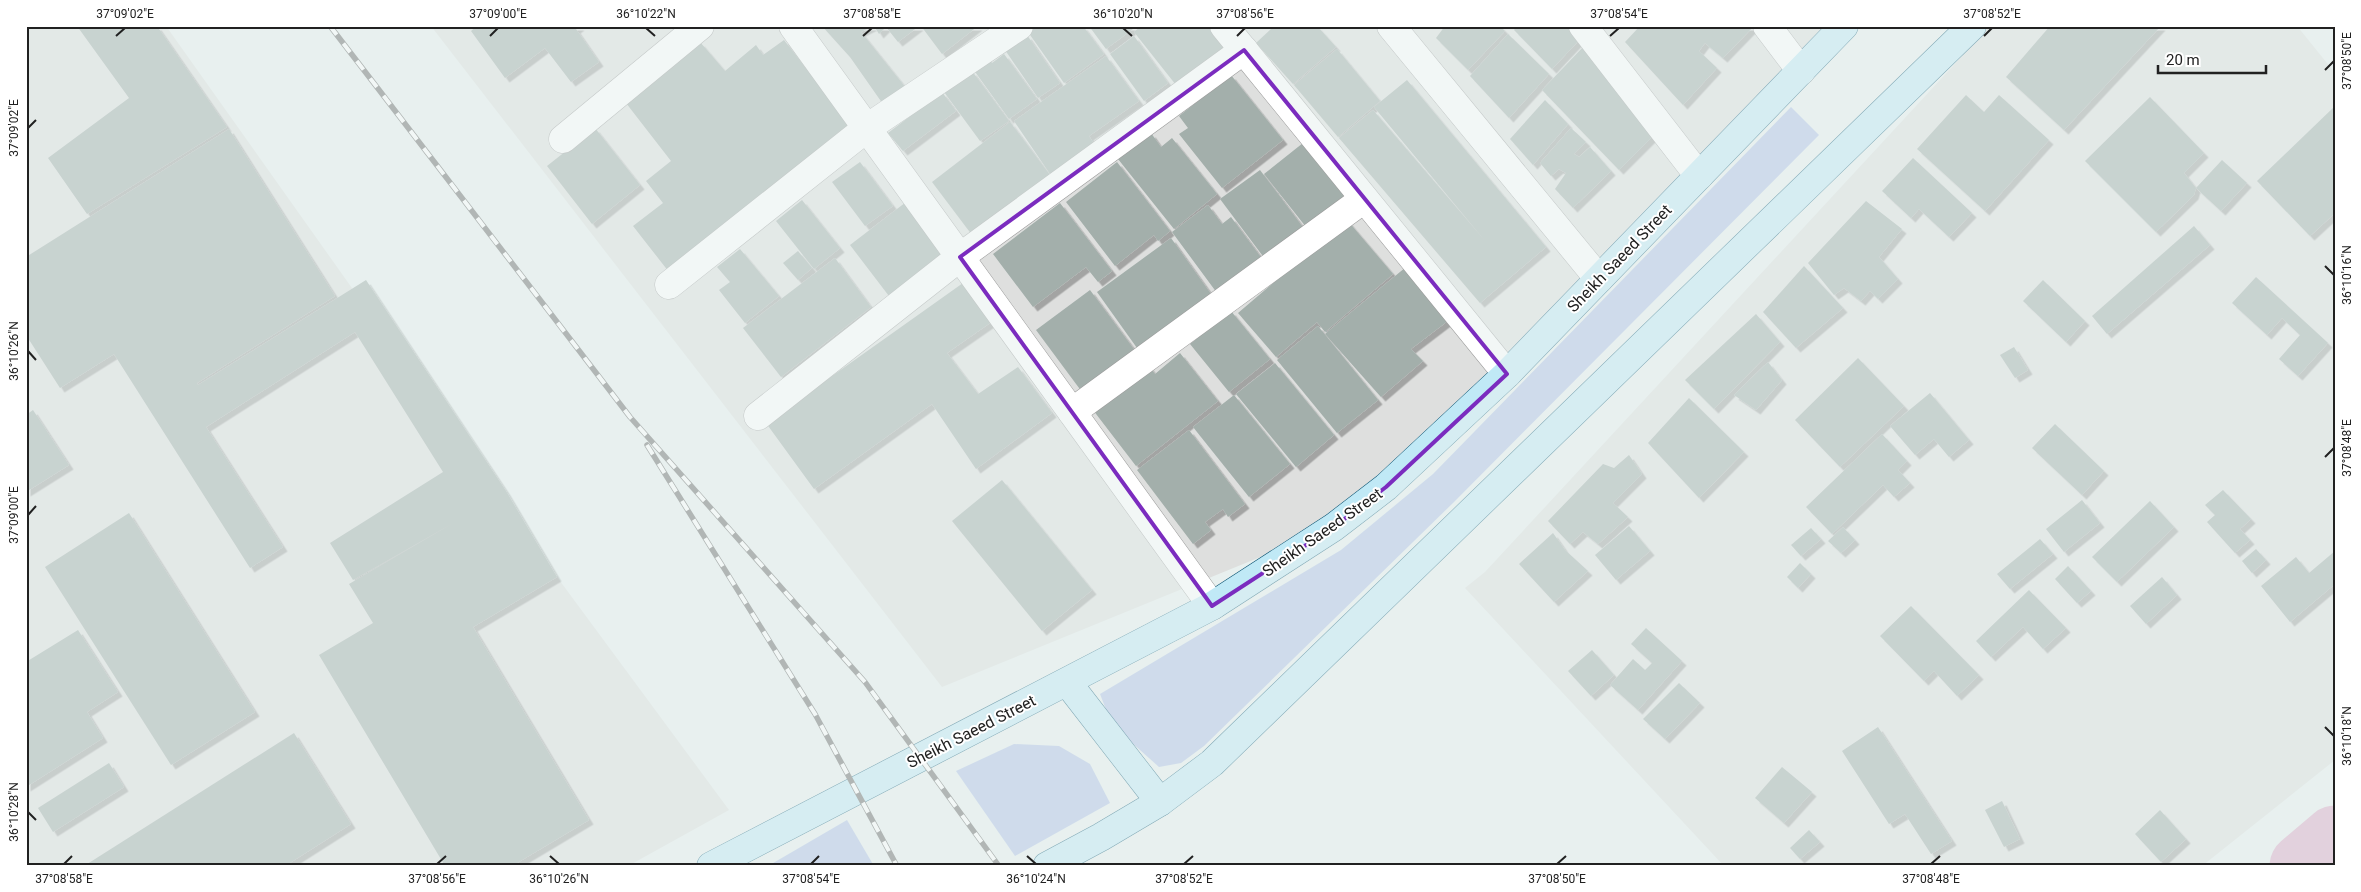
<svg xmlns="http://www.w3.org/2000/svg" width="2361" height="892" viewBox="0 0 2361 892" font-family="Roboto,sans-serif">
	<style>
		.residential { fill: #dedfde }
		.grass { fill: #b2c2e7 }
		.lines { fill: none; stroke-linecap: round; stroke-linejoin: round }
		.river { stroke: #dbabc7; stroke-width: 65 }
		.building { fill: #a3afab; filter: url(#shadow) }
		.minor-casing { stroke: #9b9b9b; stroke-width: 29 }
		.secondary-casing { stroke: #0c5473; stroke-width: 29 }
		.minor { stroke: #fff; stroke-width: 28 }
		.secondary { stroke: #c0e9f6; stroke-width: 28 }
		.rail-casing { stroke: #6f6f6f; stroke-width: 5.5 }
		.rail { stroke: #fff; stroke-width: 4; stroke-dasharray: 11; stroke-linecap: butt }
		.marked { fill: none; stroke: #7b2cbf; stroke-width: 4; stroke-linejoin: round }
		.ticks { fill: none; stroke: #212121; stroke-width: 2 }
		.labels { text-anchor: middle; stroke-width: 4; stroke-linejoin: round; paint-order: stroke }
		.street-label { font-size: 16px; fill: #212121; stroke: #fff }
		.neatline { fill: none; stroke: #212121; stroke-width: 2 }
		.ticks-label { font-size: 12px; text-anchor: middle; fill: #212121 }
	</style>
	<defs>
		<filter id="shadow"><feDropShadow dx="4.5" dy="4.5" stdDeviation="0" flood-color="#0004"/></filter>
	</defs>
	<rect width="100%" height="100%" fill="#e8f0ef"/>
	<g class="residential">
		<path d="M26 26H166L557 577 729 810 628 866H26Z"/>
		<path d="M431 26H1846L1334 527 942 687Z"/>
		<path d="M1990 26H2297L2335 73V760L2202 866H1724L1465 588 1485 572Z"/>
	</g>
	<g class="grass">
		<path d="M1791 107 1819 135 1454 502 1204 746 1181 763 1159 767 1112 725 1100 694 1341 550 1433 474Z"/>
		<path d="M1014 744 1059 746 1090 764 1110 803 1015 856 956 771Z"/>
		<path d="M847 820 874 866H768Z"/>
	</g>
	<g class="lines">
		<path class="river" d="M2302 866 2335 838"/>
	</g>
	<g class="building">
		<path d="M77 26H157L227 127 87 214 48 158 129 98Z"/>
		<path d="M477 26H580L576 29 599 62 571 82 545 48 505 78 471 31Z"/>
		<path d="M822 26H873L861 32 906 88 885 107 850 57Z"/>
		<path d="M874 26H919L898 42 886 27 879 34Z"/>
		<path d="M921 26H978L942 54Z"/>
		<path d="M1037 26H1083L1104 54 1064 83 1028 32Z"/>
		<path d="M1089 26H1137L1106 49Z"/>
		<path d="M1141 26H1211L1227 46 1176 85 1134 32Z"/>
		<path d="M1274 26H1317L1336 47 1293 84 1256 43Z"/>
		<path d="M1445 26H1500L1505 31 1468 70 1436 38Z"/>
		<path d="M1517 26H1576L1583 36 1552 69 1514 30Z"/>
		<path d="M1640 26H1754L1723 58 1705 43 1699 51 1717 68 1683 105 1625 42Z"/>
		<path d="M2050 26H2161L2064 130 2006 77Z"/>
		<path d="M1508 34 1549 74 1509 118 1470 76Z"/>
		<path d="M1027 35 1060 83 1038 98 1005 50Z"/>
		<path d="M1134 36 1168 83 1144 101 1110 54Z"/>
		<path d="M784 40 852 128 669 272 633 226 663 203 646 181 671 161 626 103 700 42 725 71 756 45 763 55Z"/>
		<path d="M1584 46 1656 133 1619 170 1542 90Z"/>
		<path d="M1337 49 1380 101 1338 137 1294 85Z"/>
		<path d="M1004 54 1037 99 1009 119 973 69 989 58 992 63Z"/>
		<path d="M1106 56 1139 101 1089 136 1094 144 1050 174 1014 121Z"/>
		<path d="M972 71 1009 121 980 141 944 92Z"/>
		<path d="M1231 75 1283 140 1222 188 1179 134 1188 128 1179 116Z"/>
		<path d="M1407 80 1546 247 1480 303 1339 138 1373 110 1486 242 1374 107Z"/>
		<path d="M942 92 956 111 903 151 888 133Z"/>
		<path d="M1966 95 1984 112 1999 95 2049 140 1985 211 1917 149Z"/>
		<path d="M2150 97 2204 153 2184 173 2196 188 2194 195 2156 232 2085 161Z"/>
		<path d="M1545 100 1568 124 1533 165 1510 139Z"/>
		<path d="M2335 106V213L2310 236 2257 181Z"/>
		<path d="M1010 122 1050 175 972 235 932 182Z"/>
		<path d="M595 128 640 185 592 224 547 166Z"/>
		<path d="M1571 128 1586 142 1574 154 1579 157 1590 147 1611 171 1573 208 1555 189 1566 173 1559 169 1551 176 1540 163Z"/>
		<path d="M229 129 335 296 197 383 198 385 366 280 506 491 557 577 473 627 589 820 512 866H445L319 655 373 623 349 584 455 522 353 580 330 543 443 472 355 332 206 427 283 547 250 568 114 354 60 388 26 335V257Z"/>
		<path d="M1151 133 1161 147 1172 138 1217 194 1174 229 1118 159Z"/>
		<path d="M1303 143 1349 202 1310 232 1264 174Z"/>
		<path d="M1913 158 1972 213 1949 237 1919 209 1911 218 1882 191Z"/>
		<path d="M2222 160 2247 183 2221 211 2196 188Z"/>
		<path d="M860 162 893 206 865 226 832 182Z"/>
		<path d="M1117 162 1170 231 1158 241 1154 235 1115 266 1066 202Z"/>
		<path d="M1260 170 1305 230 1265 259 1220 199Z"/>
		<path d="M910 199 951 254 892 300 850 245Z"/>
		<path d="M802 200 840 248 814 269 776 221Z"/>
		<path d="M1866 201 1902 229 1879 257 1898 279 1878 299 1870 291 1861 301 1844 288 1834 295 1808 263Z"/>
		<path d="M1060 203 1112 271 1098 282 1086 267 1033 307 993 254Z"/>
		<path d="M1208 205 1222 224 1231 217 1263 260 1217 293 1172 232Z"/>
		<path d="M1347 220 1393 274 1325 332 1317 322 1276 357 1238 313Z"/>
		<path d="M2194 226 2210 245 2107 334 2092 316Z"/>
		<path d="M1171 238 1211 294 1137 348 1097 292Z"/>
		<path d="M740 249 779 296 745 323 719 290 730 282 717 267Z"/>
		<path d="M798 251 812 268 798 280 783 263Z"/>
		<path d="M835 258 871 307 781 377 743 328Z"/>
		<path d="M1804 266 1843 308 1796 348 1763 312Z"/>
		<path d="M1406 267 1449 320 1411 349 1423 361 1381 397 1325 334Z"/>
		<path d="M2256 277 2328 343 2298 376 2279 359 2300 335 2282 318 2267 335 2232 303Z"/>
		<path d="M2043 280 2085 321 2066 342 2023 301Z"/>
		<path d="M963 283 990 323 947 353 978 394 1018 367 1052 413 976 469 932 404 814 489 766 423Z"/>
		<path d="M1090 290 1136 352 1082 392 1036 330Z"/>
		<path d="M1231 311 1270 359 1229 392 1190 344Z"/>
		<path d="M1756 314 1780 342 1714 409 1685 380Z"/>
		<path d="M1318 326 1378 400 1337 433 1277 360Z"/>
		<path d="M2014 347 2028 370 2015 378 2000 355Z"/>
		<path d="M1180 353 1218 401 1136 466 1093 410 1149 366 1155 374Z"/>
		<path d="M1858 358 1904 406 1840 467 1795 420Z"/>
		<path d="M1768 362 1782 380 1756 410 1734 395Z"/>
		<path d="M1275 363 1334 435 1296 467 1236 394Z"/>
		<path d="M1930 393 1969 440 1949 457 1934 439 1915 455 1890 426Z"/>
		<path d="M1234 395 1290 464 1249 497 1193 427Z"/>
		<path d="M1689 398 1744 452 1699 498 1648 443Z"/>
		<path d="M33 410 69 465 26 492V415Z"/>
		<path d="M2055 424 2104 471 2082 495 2032 448Z"/>
		<path d="M1189 430 1245 504 1228 517 1223 509 1205 522 1211 530 1193 544 1137 470Z"/>
		<path d="M1882 434 1907 461 1898 470 1910 483 1894 497 1883 485 1832 534 1806 507Z"/>
		<path d="M1629 455 1642 474 1613 503 1628 517 1598 544 1583 532 1570 544 1548 521 1603 464 1614 468Z"/>
		<path d="M1002 480 1092 590 1042 631 952 521Z"/>
		<path d="M2223 490 2251 519 2240 529 2250 540 2235 553 2207 522 2215 515 2205 505Z"/>
		<path d="M2082 500 2100 523 2064 552 2046 529Z"/>
		<path d="M2150 501 2174 527 2117 582 2092 557Z"/>
		<path d="M129 513 255 712 171 765 45 567Z"/>
		<path d="M1629 526 1650 551 1616 580 1595 555Z"/>
		<path d="M1843 527 1855 540 1841 553 1828 541Z"/>
		<path d="M1811 528 1821 539 1801 556 1791 545Z"/>
		<path d="M1553 533 1565 550 1588 571 1554 602 1519 564Z"/>
		<path d="M2040 539 2053 554 2010 589 1997 574Z"/>
		<path d="M2256 549 2266 560 2252 573 2242 561Z"/>
		<path d="M2335 551V584L2290 622 2261 586 2296 557 2309 573Z"/>
		<path d="M1800 563 1811 574 1798 588 1787 577Z"/>
		<path d="M2068 566 2091 591 2077 603 2055 579Z"/>
		<path d="M2162 577 2177 595 2146 624 2130 606Z"/>
		<path d="M2029 590 2066 628 2043 649 2023 627 1991 657 1976 641Z"/>
		<path d="M1911 606 1979 675 1957 696 1934 671 1924 681 1880 636Z"/>
		<path d="M1646 628 1682 661 1638 710 1610 685 1633 659 1645 670 1652 663 1631 644Z"/>
		<path d="M78 630 118 692 87 712 103 738 26 787V662Z"/>
		<path d="M1592 650 1614 675 1591 696 1568 671Z"/>
		<path d="M1679 683 1700 703 1665 739 1643 719Z"/>
		<path d="M1878 727 1952 841 1931 854 1905 814 1889 824 1842 751Z"/>
		<path d="M294 733 351 824 285 866H84Z"/>
		<path d="M109 763 124 787 53 832 38 808Z"/>
		<path d="M1782 767 1812 792 1784 823 1755 798Z"/>
		<path d="M2002 801 2020 839 2004 847 1985 810Z"/>
		<path d="M2160 810 2186 839 2161 862 2135 834Z"/>
		<path d="M1809 830 1820 842 1800 859 1790 848Z"/>
	</g>
	<g class="lines">
		<g class="minor-casing">
			<g id="minor">
				<path d="M793 26 1212 606"/>
				<path d="M1224 26 1507 374"/>
				<path d="M1391 26 1599 279"/>
				<path d="M1583 26 1699 176"/>
				<path d="M1767 26 1801 71"/>
				<path d="M563 139 700 26"/>
				<path d="M669 285 867 128 1019 26"/>
				<path d="M1072 412 1364 199"/>
				<path d="M758 416 960 257 1244 50"/>
			</g>
		</g>
		<g class="secondary-casing">
			<g id="secondary">
				<path d="M1067 682 1160 802"/>
				<path d="M711 866 1212 606 1334 527 1386 487 1507 374 1844 26"/>
				<path d="M1047 866 1101 837 1160 802 1212 763 1972 26"/>
			</g>
		</g>
		<use href="#minor" class="minor"/>
		<use href="#secondary" class="secondary"/>
		<g class="rail-casing">
			<g id="rail">
				<path d="M330 26 630 417 865 682 999 866"/>
				<path d="M647 445 815 714 897 866"/>
			</g>
		</g>
		<use href="#rail" class="rail"/>
	</g>
	<path d="M0 0H2361V892H0ZM1244 50 1507 374 1386 487 1334 527 1212 606 960 257Z" fill="#e8f0ef" fill-opacity=".55" fill-rule="evenodd"/>
	<path class="marked" d="M1244 50 1507 374 1386 487 1334 527 1212 606 960 257Z"/>
	<path class="ticks" d="M646 28 655 36M1123 28 1132 36M116 36 125 28M490 36 498 28M863 36 872 28M1237 36 1245 28M1610 36 1619 28M1984 36 1992 28M2325 70 2334 61M28 128 36 120M2325 266 2334 275M28 351 36 360M2325 457 2334 448M28 515 36 506M2325 727 2334 736M28 812 36 820M550 856 559 864M1027 856 1036 864M64 864 72 856M437 864 446 856M811 864 819 856M1184 864 1193 856M1557 864 1566 856M1931 864 1940 856"/>
	<g class="labels">
		<g class="street-label">
			<text transform="translate(1619 258) rotate(-46)" y="6">Sheikh Saeed Street</text>
			<text transform="translate(1322 532) rotate(-35)" y="6">Sheikh Saeed Street</text>
			<text transform="translate(971 731) rotate(-27)" y="6">Sheikh Saeed Street</text>
		</g>
	</g>
	<rect width="2361" height="892" fill="none" stroke="#ffffff" stroke-width="55"/>
	<path d="M2158 65v8h108v-8" fill="none" stroke="#212121" stroke-width="2.5"/>
	<text x="2166" y="65" font-size="15" fill="#212121" stroke="#ffffff" stroke-width="4" paint-order="stroke">20 m</text>
	<rect x="28" y="28" width="2306" height="836" class="neatline"/>
	<g class="ticks-label">
		<text x="125" y="18">37°09'02"E</text>
		<text x="498" y="18">37°09'00"E</text>
		<text x="646" y="18">36°10'22"N</text>
		<text x="872" y="18">37°08'58"E</text>
		<text x="1123" y="18">36°10'20"N</text>
		<text x="1245" y="18">37°08'56"E</text>
		<text x="1619" y="18">37°08'54"E</text>
		<text x="1992" y="18">37°08'52"E</text>
		<text transform="translate(2347 61) rotate(-90)" y="4">37°08'50"E</text>
		<text transform="translate(14 128) rotate(-90)" y="4">37°09'02"E</text>
		<text transform="translate(2347 275) rotate(-90)" y="4">36°10'16"N</text>
		<text transform="translate(14 351) rotate(-90)" y="4">36°10'26"N</text>
		<text transform="translate(2347 448) rotate(-90)" y="4">37°08'48"E</text>
		<text transform="translate(14 515) rotate(-90)" y="4">37°09'00"E</text>
		<text transform="translate(2347 736) rotate(-90)" y="4">36°10'18"N</text>
		<text transform="translate(14 812) rotate(-90)" y="4">36°10'28"N</text>
		<text x="64" y="883">37°08'58"E</text>
		<text x="437" y="883">37°08'56"E</text>
		<text x="559" y="883">36°10'26"N</text>
		<text x="811" y="883">37°08'54"E</text>
		<text x="1036" y="883">36°10'24"N</text>
		<text x="1184" y="883">37°08'52"E</text>
		<text x="1557" y="883">37°08'50"E</text>
		<text x="1931" y="883">37°08'48"E</text>
	</g>
</svg>
